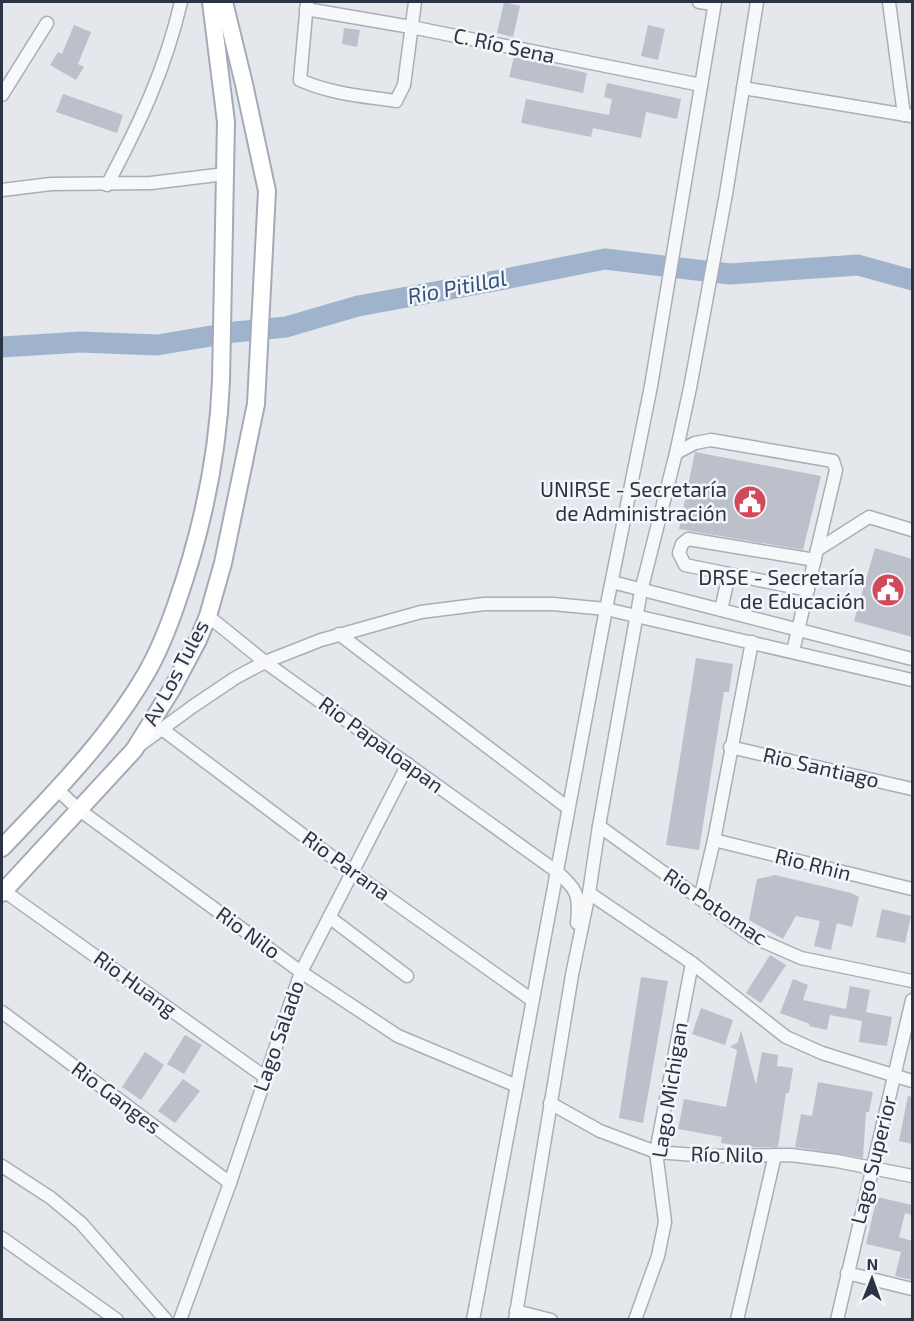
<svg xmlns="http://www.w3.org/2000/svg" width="914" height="1321" viewBox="0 0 914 1321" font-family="'Exo 2',sans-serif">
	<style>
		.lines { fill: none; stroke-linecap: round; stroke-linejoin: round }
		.river { stroke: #9fb4cc; stroke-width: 21 }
		.building { fill: #bbc0ca }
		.minor-casing { stroke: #a9aeb7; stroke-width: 15 }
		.major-casing { stroke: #a3abb8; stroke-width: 20 }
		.minor { stroke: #f7f8fa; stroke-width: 12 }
		.major { stroke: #fff; stroke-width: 16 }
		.labels { text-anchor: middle; stroke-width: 5; stroke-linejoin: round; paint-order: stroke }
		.street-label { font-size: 21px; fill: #2b3445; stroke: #f4f6f9 }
		.poi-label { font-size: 21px; fill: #2b3445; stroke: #f4f6f9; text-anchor: end }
		.water-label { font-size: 22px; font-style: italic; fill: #34527a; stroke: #f4f6f9 }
	</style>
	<rect width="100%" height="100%" fill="#e4e7ec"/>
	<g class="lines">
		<path class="river" d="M2 347 81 342 157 345 235 332 286 327 358 306 500 280 605 259 730 274 858 265 912 280"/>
	</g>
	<g class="building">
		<path d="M504 2 520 6 513 37 497 33Z"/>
		<path d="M74 25 91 32 78 64 84 67 76 80 50 65 58 52 62 54Z"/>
		<path d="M648 25 665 29 658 60 641 56Z"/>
		<path d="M344 28 360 30 357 47 342 44Z"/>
		<path d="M514 57 587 73 583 93 509 77Z"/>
		<path d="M607 83 681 99 677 119 646 112 641 138 593 128 591 137 521 123 526 99 609 115 612 99 604 97Z"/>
		<path d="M63 94 123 115 117 133 56 112Z"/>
		<path d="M695 452 821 476 803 550 679 529Z"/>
		<path d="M875 548 912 559V637L854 621Z"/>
		<path d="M696 658 733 664 729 692H724L699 850 666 845Z"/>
		<path d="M775 875 851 893 859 897 852 927 837 923 831 950 814 946 820 921 796 916 783 939 749 920 757 879Z"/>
		<path d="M882 909 911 916 905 943 876 937Z"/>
		<path d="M770 955 786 965 761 1003 746 993Z"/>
		<path d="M641 977 668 981 643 1123 619 1118Z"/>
		<path d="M793 979 808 985 803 1000 846 1009 850 986 870 990 866 1012 892 1017 887 1046 859 1042 862 1021 830 1015 827 1030 809 1026 810 1024 780 1013Z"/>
		<path d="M701 1008 733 1020 725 1045 692 1034Z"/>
		<path d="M741 1030 756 1085 762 1052 778 1055 777 1066 793 1068 789 1093H786L778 1147H749L721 1143 722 1137 678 1129 684 1099 726 1107 737 1050 730 1047 738 1042Z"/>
		<path d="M185 1035 202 1045 184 1074 167 1064Z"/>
		<path d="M145 1052 164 1065 141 1100 122 1087Z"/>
		<path d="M183 1079 200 1091 175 1123 158 1111Z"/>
		<path d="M818 1082 873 1092 869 1112H866L863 1158 795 1147 801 1114 812 1116Z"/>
		<path d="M908 1096 912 1097V1144L899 1141Z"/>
		<path d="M877 1197 912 1205V1215L905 1213 899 1237 912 1241V1280L895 1276 901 1252 866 1244Z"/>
	</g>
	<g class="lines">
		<g class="minor-casing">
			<g id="minor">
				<path d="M699 2 714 4"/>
				<path d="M889 2 904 115"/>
				<path d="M307 3 300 80C331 94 363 96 396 101L404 85 415 2"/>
				<path d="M306 9 411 27 701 85"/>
				<path d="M743 88 912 116"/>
				<path d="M2 95 47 23"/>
				<path d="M107 185C140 123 165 70 181 2"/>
				<path d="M2 190 51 184 151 183 225 174"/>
				<path d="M676 453 695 443 711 440 833 461 836 470 793 651"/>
				<path d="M817 550 869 517 912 530"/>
				<path d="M729 574 808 590"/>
				<path d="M612 582 912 659"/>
				<path d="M721 610 729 574 685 565 679 553 682 544 688 539 815 560"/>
				<path d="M208 616 265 662 556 871C577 889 580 895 577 923"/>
				<path d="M339 634 568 808"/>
				<path d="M162 729 352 872 532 1000"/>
				<path d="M140 745 192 707 235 678 265 662 321 640 421 612 484 604H553L606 609 912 680"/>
				<path d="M730 747 912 789"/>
				<path d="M57 789 78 809 301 972 398 1036 517 1086"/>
				<path d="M599 826 753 937 801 958 912 981"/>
				<path d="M714 840 912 889"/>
				<path d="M4 891 265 1077"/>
				<path d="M589 893 692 963 786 1037 822 1053 912 1081"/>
				<path d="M700 899 714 840 752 642"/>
				<path d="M329 917 407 976"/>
				<path d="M2 1012 230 1183"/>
				<path d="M550 1103 600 1131 656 1152 709 1156 791 1155 837 1161 912 1176"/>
				<path d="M2 1166 51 1198 81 1223 166 1320"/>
				<path d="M2 1238 117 1320"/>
				<path d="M847 1273 912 1289"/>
				<path d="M516 1311 551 1320"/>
				<path d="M180 1320 230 1183 301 972 408 764"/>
				<path d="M473 1320 606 609 651 386 715 2"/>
				<path d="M515 1320 572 975 589 893 599 826 641 591 676 453 690 388 726 194 757 2"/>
				<path d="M635 1320 658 1256 665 1222 656 1152 692 963"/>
				<path d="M737 1320 775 1155"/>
				<path d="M837 1320 912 1000"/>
			</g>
		</g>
		<g class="major-casing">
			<g id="major">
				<path d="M2 848C54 793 109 738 147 672 159 651 168 628 176 605 201 534 218 457 221 381L226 122 211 2"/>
				<path d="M2 893 134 750 172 689 198 640 208 616 223 563 256 404 267 191 244 84 224 2"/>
			</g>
		</g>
		<use href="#minor" class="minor"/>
		<use href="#major" class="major"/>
	</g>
	<defs>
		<g id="civic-disc" transform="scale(1.725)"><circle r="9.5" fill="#d1495b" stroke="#f4f6f9"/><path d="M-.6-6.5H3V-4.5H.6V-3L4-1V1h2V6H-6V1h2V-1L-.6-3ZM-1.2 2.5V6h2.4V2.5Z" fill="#fff"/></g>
	</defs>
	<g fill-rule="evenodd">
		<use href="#civic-disc" x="750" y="502"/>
		<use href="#civic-disc" x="888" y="590"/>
	</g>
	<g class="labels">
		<g class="street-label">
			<text transform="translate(504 46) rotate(12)" y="7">C. Río Sena</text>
			<text transform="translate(176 673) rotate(-62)" y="7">Av Los Tules</text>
			<text transform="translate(381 745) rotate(36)" y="7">Rio Papaloapan</text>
			<text transform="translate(821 768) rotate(13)" y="7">Rio Santiago</text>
			<text transform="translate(813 865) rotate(14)" y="7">Rio Rhin</text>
			<text transform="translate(346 866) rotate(36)" y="7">Rio Parana</text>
			<text transform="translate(715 907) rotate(34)" y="7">Rio Potomac</text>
			<text transform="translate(248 933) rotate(36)" y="7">Rio Nilo</text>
			<text transform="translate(135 984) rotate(36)" y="7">Rio Huang</text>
			<text transform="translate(279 1036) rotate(-71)" y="7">Lago Salado</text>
			<text transform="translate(670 1090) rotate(-81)" y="7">Lago Michigan</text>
			<text transform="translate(116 1098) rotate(37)" y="7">Rio Ganges</text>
			<text transform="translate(727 1155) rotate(1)" y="7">Río Nilo</text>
			<text transform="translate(874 1160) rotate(-76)" y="7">Lago Superior</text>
		</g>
		<g class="poi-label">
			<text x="727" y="497">UNIRSE - Secretaría<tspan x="727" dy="24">de Administración</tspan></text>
			<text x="865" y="585">DRSE - Secretaría<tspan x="865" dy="24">de Educación</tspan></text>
		</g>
		<g class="water-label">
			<text transform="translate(457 287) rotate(-11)" y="8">Rio Pitillal</text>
		</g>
	</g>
	<rect width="914" height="1321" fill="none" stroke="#2b3445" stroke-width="6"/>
	<g transform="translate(872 1279) rotate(1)" stroke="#f4f6f9" stroke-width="4.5" paint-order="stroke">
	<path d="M0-4.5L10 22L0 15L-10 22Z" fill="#2b3445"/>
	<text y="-9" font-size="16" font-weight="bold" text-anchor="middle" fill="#2b3445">N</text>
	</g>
</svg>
